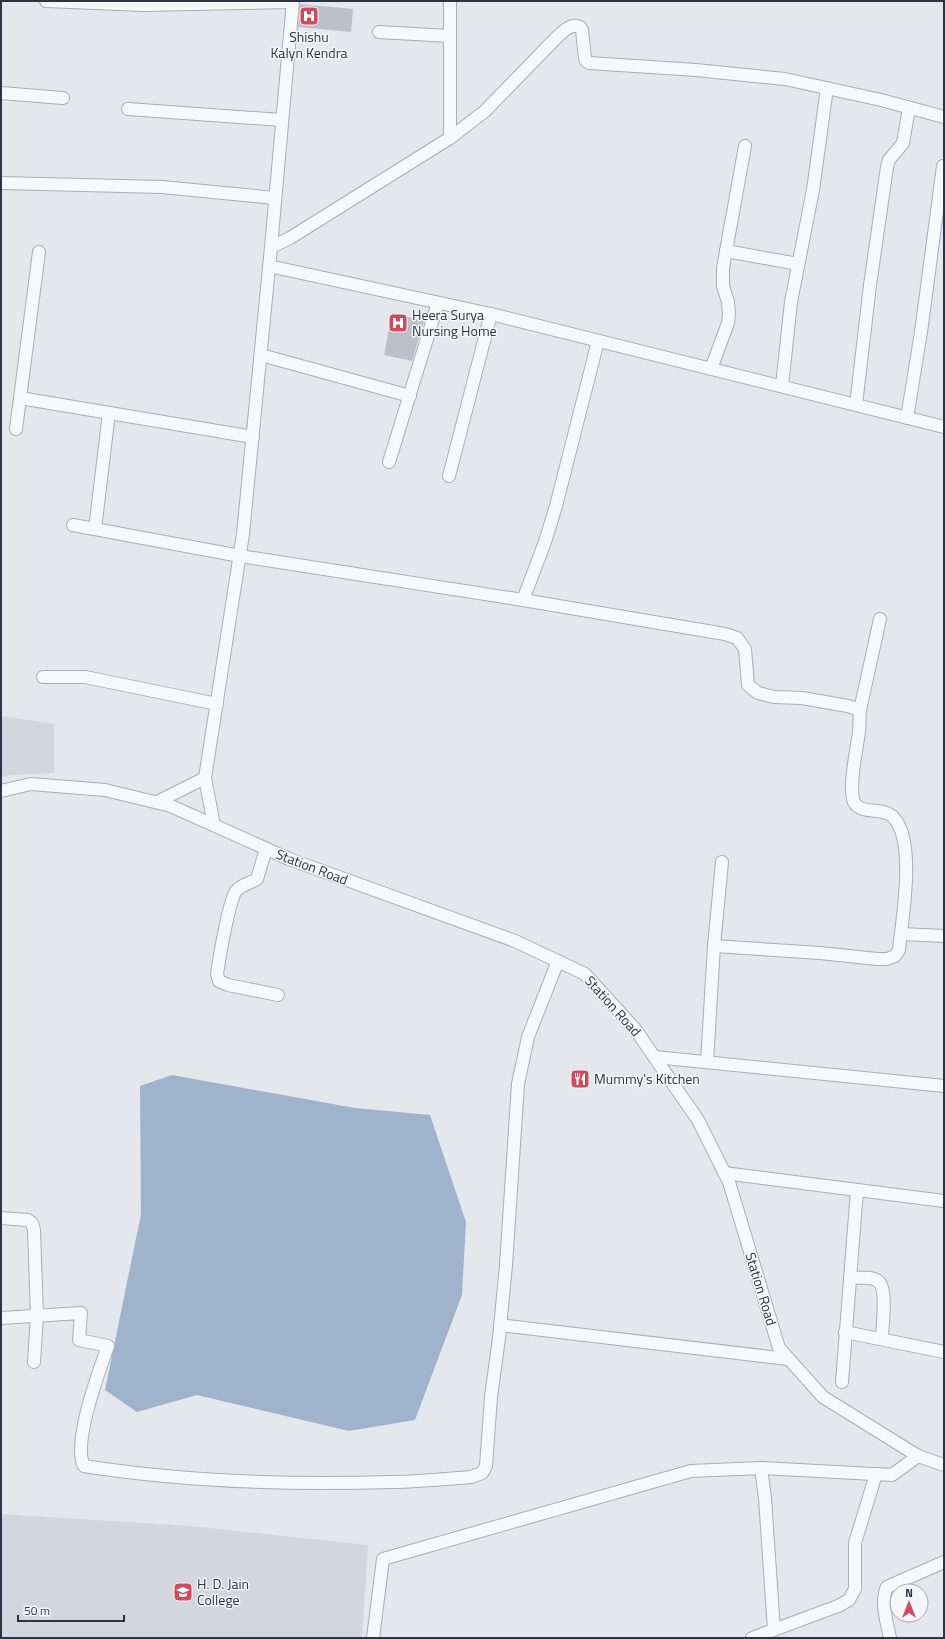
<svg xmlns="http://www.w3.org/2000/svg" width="945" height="1639" viewBox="0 0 945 1639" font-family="'Titillium Web',sans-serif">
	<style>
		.built { fill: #d2d6de }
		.water { fill: #9fb4cc }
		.building { fill: #bbc0ca }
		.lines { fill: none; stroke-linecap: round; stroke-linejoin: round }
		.street-casing { stroke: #a9aeb7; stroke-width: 14 }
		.street { stroke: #f7f8fa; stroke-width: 12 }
		.labels { text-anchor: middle; stroke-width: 3; stroke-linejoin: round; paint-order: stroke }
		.poi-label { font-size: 14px; fill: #2b3445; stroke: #f4f6f9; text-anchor: start }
		.street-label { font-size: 14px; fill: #2b3445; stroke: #f4f6f9 }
	</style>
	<rect width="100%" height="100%" fill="#e4e7ec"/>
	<g class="built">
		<path d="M1 716 54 724V773L9 775 1 778Z"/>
		<path d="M1 1514 190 1526 368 1545 362 1638H1Z"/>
	</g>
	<path class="water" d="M172 1075 355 1108 430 1115 466 1222 462 1295 415 1420 349 1431 197 1395 137 1412 105 1390 141 1214 140 1086Z"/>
	<g class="building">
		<path d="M300 4 353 9 351 32 298 27Z"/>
		<path d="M392 313 424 321 412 361 384 355Z"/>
	</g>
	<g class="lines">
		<g class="street-casing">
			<g id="street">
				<path d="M46 1 144 5 293 2"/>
				<path d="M379 32 450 36"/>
				<path d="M1 93 63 98"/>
				<path d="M128 109 282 120"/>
				<path d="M450 138V1"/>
				<path d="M1 183 162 187 275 198"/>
				<path d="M271 247 290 238 450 138 485 111 558 36C565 30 571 23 580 27L582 30 585 58 586 61 589 63 696 70 785 79 881 100 944 117"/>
				<path d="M726 251 798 264"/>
				<path d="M269 266 491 314 944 427"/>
				<path d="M261 355 410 396"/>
				<path d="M711 369 728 323 729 314 728 302 723 286V268L745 146"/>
				<path d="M782 386 791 302 813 190 827 88"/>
				<path d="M20 398 253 437"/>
				<path d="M856 405 870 285 887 167 889 160 903 143 909 108"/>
				<path d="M907 418 921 332 943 166"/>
				<path d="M16 429 39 252"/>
				<path d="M389 462 438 303"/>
				<path d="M449 476 491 314"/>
				<path d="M73 525 240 556 523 600 725 634 737 638 745 649 748 685 758 693 774 697 802 698 848 706 860 710C859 718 860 725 859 732 857 748 848 787 854 802 861 815 882 807 892 816 917 838 902 919 899 950L895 956 887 959H877L820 953 714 946"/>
				<path d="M95 529 109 413"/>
				<path d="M523 600 545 542 556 506 598 341"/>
				<path d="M43 677H85L217 704"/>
				<path d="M860 710 880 619"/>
				<path d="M1 791 31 784 105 790 171 806 289 859 515 941 585 974 635 1029 698 1120 729 1182 779 1348 823 1397 918 1456 944 1465"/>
				<path d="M157 802 205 778"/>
				<path d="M214 825 205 778 243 534 271 247 293 1"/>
				<path d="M266 849 257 879C251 883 240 885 236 891 229 900 219 960 217 974L219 981 228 985 278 995"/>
				<path d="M901 934 944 936"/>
				<path d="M655 1057 944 1086"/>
				<path d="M707 1062 714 946 722 862"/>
				<path d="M724 1173 944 1201"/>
				<path d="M1 1218 28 1220 32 1223 34 1230 37 1316 34 1362"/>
				<path d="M850 1278C858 1278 871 1276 878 1281 888 1288 882 1327 882 1339"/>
				<path d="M1 1318 81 1313 79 1340 108 1346C99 1371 72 1443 84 1466 186 1482 290 1485 392 1482 418 1482 445 1479 471 1477L482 1473 486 1466 491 1397 499 1338 506 1265 518 1084 528 1037 558 961"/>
				<path d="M500 1325 788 1359"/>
				<path d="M845 1332 944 1352"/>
				<path d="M842 1382 857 1190"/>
				<path d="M761 1468 765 1498 774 1630"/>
				<path d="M373 1638 383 1559 691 1471 761 1468 892 1475 918 1456"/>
				<path d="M752 1638 838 1606 849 1600 855 1589V1543L876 1474"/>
				<path d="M890 1638C887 1623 880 1601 887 1587L944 1562"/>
			</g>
		</g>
		<use href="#street" class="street"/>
	</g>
	<defs>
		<g id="hospital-square" transform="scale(1)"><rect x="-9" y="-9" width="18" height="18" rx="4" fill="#d1495b" stroke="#f4f6f9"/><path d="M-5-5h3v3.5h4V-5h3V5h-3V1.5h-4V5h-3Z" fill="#fff"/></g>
		<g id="restaurant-square" transform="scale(1)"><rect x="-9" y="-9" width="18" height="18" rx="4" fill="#d1495b" stroke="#f4f6f9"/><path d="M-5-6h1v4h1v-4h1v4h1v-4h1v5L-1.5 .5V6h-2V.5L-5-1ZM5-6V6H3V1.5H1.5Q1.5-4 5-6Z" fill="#fff"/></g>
		<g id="university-square" transform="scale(1)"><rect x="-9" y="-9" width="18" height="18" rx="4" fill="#d1495b" stroke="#f4f6f9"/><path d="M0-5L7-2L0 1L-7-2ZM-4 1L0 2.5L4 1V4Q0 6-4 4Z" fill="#fff"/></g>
	</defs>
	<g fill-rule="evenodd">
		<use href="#hospital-square" x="309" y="16"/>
		<use href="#hospital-square" x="398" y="323"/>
		<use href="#restaurant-square" x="580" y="1079"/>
		<use href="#university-square" x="183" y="1592"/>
	</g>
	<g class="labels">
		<g class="poi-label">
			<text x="309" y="42" text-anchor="middle">Shishu<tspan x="309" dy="16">Kalyn Kendra</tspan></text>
			<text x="412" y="320">Heera Surya<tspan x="412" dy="16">Nursing Home</tspan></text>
			<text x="594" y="1084">Mummy's Kitchen</text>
			<text x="197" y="1589">H. D. Jain<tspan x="197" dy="16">College</tspan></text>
		</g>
		<g class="street-label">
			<text transform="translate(312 867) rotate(21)" y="5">Station Road</text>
			<text transform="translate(613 1006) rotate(48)" y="5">Station Road</text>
			<text transform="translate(761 1289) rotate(73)" y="5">Station Road</text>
		</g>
	</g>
	<rect width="945" height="1639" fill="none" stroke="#2b3445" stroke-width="4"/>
	<g transform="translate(909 1603)"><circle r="19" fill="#f4f6f9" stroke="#a4a8b1"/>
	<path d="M0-3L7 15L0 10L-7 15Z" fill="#d1495b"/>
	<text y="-6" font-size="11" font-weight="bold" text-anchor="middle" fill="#2b3445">N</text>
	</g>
	<path d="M18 1615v6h106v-6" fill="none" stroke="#2b3445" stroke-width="2"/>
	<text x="24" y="1615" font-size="12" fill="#2b3445" stroke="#f4f6f9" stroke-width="3" paint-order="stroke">50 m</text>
</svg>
